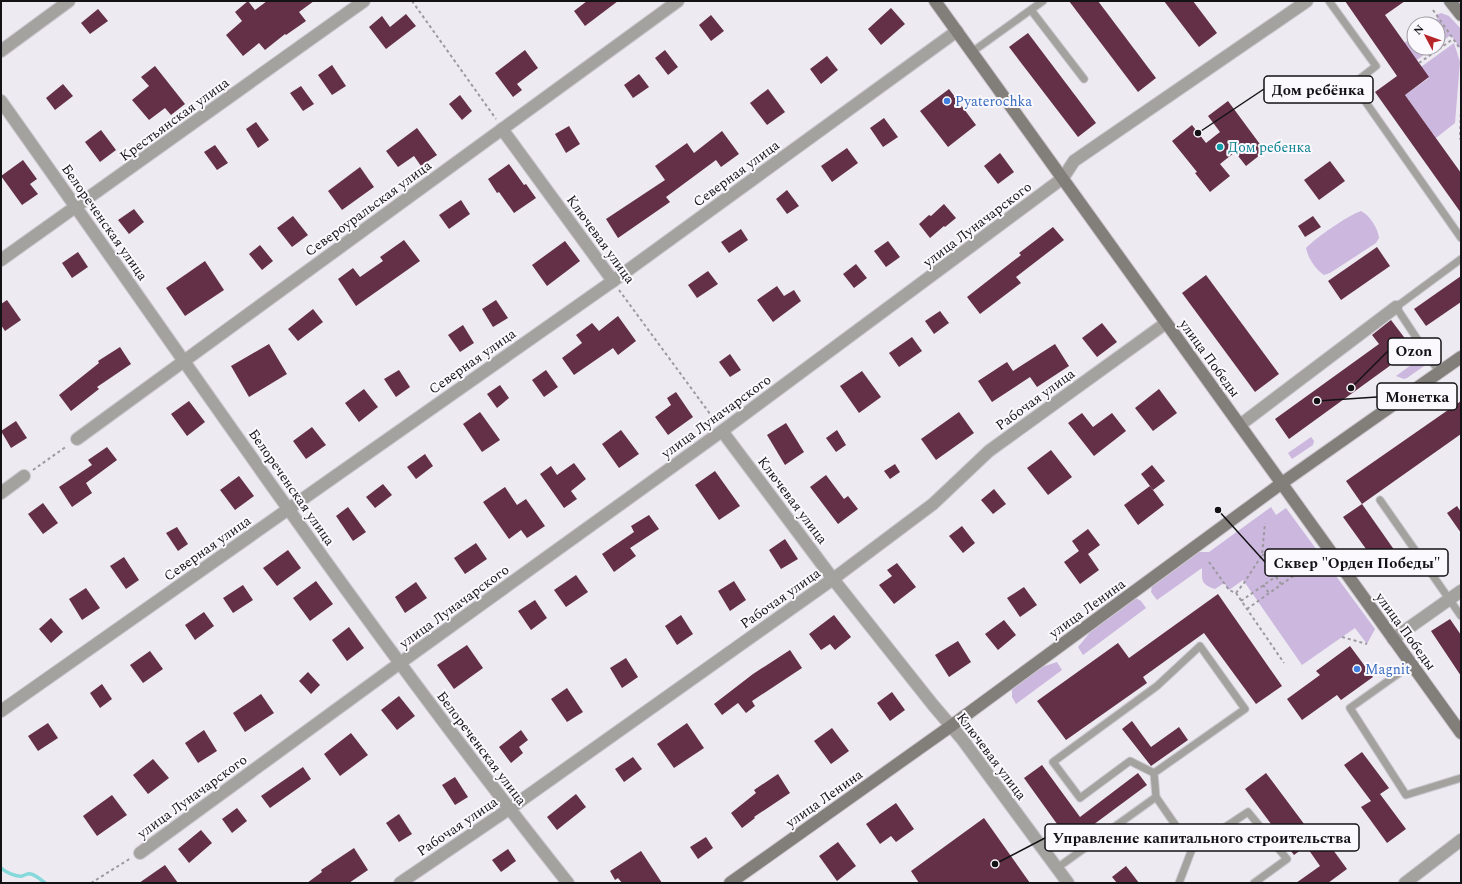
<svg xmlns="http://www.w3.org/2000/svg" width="1462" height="884" viewBox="0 0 1462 884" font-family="Spectral,serif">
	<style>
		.green { fill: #ccb7df }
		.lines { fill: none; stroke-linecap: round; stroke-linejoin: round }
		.stream { stroke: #85d9da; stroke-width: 3.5 }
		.building { fill: #643047 }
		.lane-casing { stroke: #cbc7ce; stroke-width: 9 }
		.street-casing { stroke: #cbc7ce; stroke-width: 14 }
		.secondary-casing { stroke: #cbc7ce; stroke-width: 14 }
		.path { stroke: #9c999f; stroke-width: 2; stroke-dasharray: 3 3; stroke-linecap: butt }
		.lane { stroke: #a4a29f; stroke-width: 7 }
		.street { stroke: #a4a29f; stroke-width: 12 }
		.secondary { stroke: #827e7a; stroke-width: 12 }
		.shop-dot { fill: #3f7fe0; stroke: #fbf8fe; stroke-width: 1.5 }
		.culture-dot { fill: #0f9aa8; stroke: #fbf8fe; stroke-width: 1.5 }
		.labels { text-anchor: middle; stroke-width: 4; stroke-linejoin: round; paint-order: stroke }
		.shop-label { font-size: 14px; fill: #366cbe; stroke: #fbf8fe; text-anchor: start }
		.street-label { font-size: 14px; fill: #131214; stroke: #fbf8fe }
		.culture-label { font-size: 14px; fill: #0d838f; stroke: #fbf8fe; text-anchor: start }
		.leader { fill: none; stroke: #131214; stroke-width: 1.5 }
		.callout-dot { fill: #131214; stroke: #fbf8fe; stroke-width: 1.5 }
		.callout { fill: #fbf8fe; stroke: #131214; stroke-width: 1.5 }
		.callout-label { font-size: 15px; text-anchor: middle; font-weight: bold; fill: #131214 }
	</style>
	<rect width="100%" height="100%" fill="#eeeaf2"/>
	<g class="green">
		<path d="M1441 13 1449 16 1461 29V50L1451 35 1438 44V24H1430L1438 18 1436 15Z"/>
		<path d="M1414 36V48H1433L1417 60 1404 43Z"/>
		<path d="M1454 43 1460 62 1455 123 1436 138 1405 95 1429 78 1421 67Z"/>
		<path d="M1361 211C1370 215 1378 229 1379 238L1376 243 1330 273 1324 275C1316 270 1308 258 1306 248 1315 238 1349 215 1361 211Z"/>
		<path d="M1422 357 1427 364 1407 378 1404 379 1396 376Z"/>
		<path d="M1311 437 1314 441 1313 445 1292 459 1288 453Z"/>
		<path d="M1271 507 1276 515 1286 508 1375 629 1367 644 1355 628 1302 665 1243 580 1229 590 1224 583 1215 589C1201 584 1202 581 1202 568L1157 600 1151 592 1152 585 1197 552H1209Z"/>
		<path d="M1136 598 1141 601 1146 608 1083 655 1078 647 1092 630Z"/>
		<path d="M1057 662 1062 670 1016 704 1012 697V688L1039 668Z"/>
	</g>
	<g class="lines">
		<path class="stream" d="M1 868C6 872 15 877 22 876 26 875 27 873 31 874 36 875 41 880 45 883"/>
	</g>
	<g class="building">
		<path d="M248 1 255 10 267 1H314L299 12 306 21 286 35 285 34 265 50 259 43 243 56 226 35 242 21 235 12Z"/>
		<path d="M587 1H618L585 26 574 11Z"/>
		<path d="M1069 1H1098L1156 78 1138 92Z"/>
		<path d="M1164 1H1193L1217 33 1199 47Z"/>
		<path d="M1345 1H1405L1385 15 1429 77 1405 95 1461 173V213L1375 92 1397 76Z"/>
		<path d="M891 8 905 24 881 45 868 29Z"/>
		<path d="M98 9 108 21 90 34 81 23Z"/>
		<path d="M406 14 416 26 386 49 369 27 382 16 390 27Z"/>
		<path d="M711 15 724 31 711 41 699 25Z"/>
		<path d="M1028 33 1096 123 1078 137 1009 47Z"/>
		<path d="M525 50 538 68 517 84 522 90 513 97 495 73Z"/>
		<path d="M665 50 678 67 668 75 655 58Z"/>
		<path d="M827 56 838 70 821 84 810 69Z"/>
		<path d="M332 65 346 86 332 95 318 75Z"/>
		<path d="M155 66 185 104 171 115 165 108 149 120 132 100 149 86 141 77Z"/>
		<path d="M639 74 649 87 633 98 624 85Z"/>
		<path d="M63 84 73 96 55 110 46 98Z"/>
		<path d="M301 86 314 104 303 111 290 93Z"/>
		<path d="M768 89 785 112 767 125 750 103Z"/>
		<path d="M949 89 976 125 948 147 920 111Z"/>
		<path d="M460 95 472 111 462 120 449 104Z"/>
		<path d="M1228 101 1265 151 1246 166 1235 152 1220 164 1230 176 1210 192 1195 173 1197 172 1172 141 1192 125 1206 143 1220 132 1208 116Z"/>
		<path d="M884 118 898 137 883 147 870 128Z"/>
		<path d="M256 122 269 140 258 148 246 129Z"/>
		<path d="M569 126 580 144 566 153 555 134Z"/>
		<path d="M417 128 437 155 421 166 414 156 398 167 386 151Z"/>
		<path d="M101 130 116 150 100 162 85 142Z"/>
		<path d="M722 131 739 154 721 167 716 160 666 197 670 202 618 238 606 219 665 180 655 166 687 143 694 153Z"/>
		<path d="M215 145 228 163 217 170 204 152Z"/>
		<path d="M847 148 858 163 832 182 821 166Z"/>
		<path d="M1000 153 1014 172 998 184 984 166Z"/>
		<path d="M23 160 37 179 30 184 38 194 22 205 1 176Z"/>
		<path d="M1330 161 1345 181 1319 200 1304 180Z"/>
		<path d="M509 164 524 185 526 184 536 198 514 213 499 192 497 193 488 179Z"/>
		<path d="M360 167 374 187 342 210 328 191Z"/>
		<path d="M787 190 799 206 787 214 776 199Z"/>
		<path d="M461 200 470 214 449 229 439 215Z"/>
		<path d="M944 204 956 218 945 227 944 226 930 238 919 224 929 215 931 216Z"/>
		<path d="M134 209 144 222 129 234 118 220Z"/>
		<path d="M293 216 308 235 292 247 277 228Z"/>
		<path d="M1313 216 1321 227 1305 237 1298 226Z"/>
		<path d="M1053 227 1064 240 1016 277 1021 283 980 314 967 297 1021 255 1019 253Z"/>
		<path d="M741 229 748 240 729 253 721 242Z"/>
		<path d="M404 240 420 261 356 306 338 279 353 268 360 277 383 261 380 257Z"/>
		<path d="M565 241 580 261 547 286 532 265Z"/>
		<path d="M888 241 900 257 886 267 874 251Z"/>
		<path d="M260 245 273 261 262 270 249 254Z"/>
		<path d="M1377 247 1390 266 1341 300 1328 281Z"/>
		<path d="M78 252 88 267 72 278 62 263Z"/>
		<path d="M205 261 224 290 185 316 166 288Z"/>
		<path d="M856 264 867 278 854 288 843 274Z"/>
		<path d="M708 271 718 284 697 298 688 285Z"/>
		<path d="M1206 275 1279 374 1255 392 1182 293Z"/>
		<path d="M1461 276V302L1426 326 1414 309Z"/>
		<path d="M777 286 784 296 794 290 801 301 773 322 757 300Z"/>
		<path d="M7 300 21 320 5 331 1 325V304Z"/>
		<path d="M496 300 508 318 493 327 482 309Z"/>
		<path d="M313 309 323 322 298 341 288 329Z"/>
		<path d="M940 311 949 323 934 334 925 321Z"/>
		<path d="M618 316 636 341 618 355 613 348 574 375 562 358 582 343 576 335 592 323 599 331Z"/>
		<path d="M1391 320 1413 349 1289 439 1275 419 1379 344 1372 335Z"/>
		<path d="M1102 323 1117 342 1097 357 1082 338Z"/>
		<path d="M463 325 474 343 460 352 448 335Z"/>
		<path d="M912 337 922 351 899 367 889 353Z"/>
		<path d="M269 344 287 374 249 397 231 366Z"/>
		<path d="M1055 344 1069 366 1037 387 1030 377 992 402 978 381 1007 362 1013 371Z"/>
		<path d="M120 347 131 364 97 387 99 389 71 411 59 395 99 363 98 361Z"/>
		<path d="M730 354 741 370 730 377 719 362Z"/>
		<path d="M399 370 410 387 396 397 384 379Z"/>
		<path d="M546 370 558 387 544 397 532 380Z"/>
		<path d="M862 371 881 397 859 413 840 386Z"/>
		<path d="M500 385 509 398 497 408 487 394Z"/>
		<path d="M364 389 378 407 359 422 345 403Z"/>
		<path d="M1159 389 1177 413 1153 431 1135 408Z"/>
		<path d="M676 392 693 417 668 435 655 417 671 405 667 398Z"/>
		<path d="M189 401 205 422 187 436 171 414Z"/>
		<path d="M1461 401V434L1362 504 1346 481Z"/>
		<path d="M480 412 500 440 482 452 463 424Z"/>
		<path d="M959 412 974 433 936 460 921 439Z"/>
		<path d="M1082 413 1093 427 1112 413 1126 431 1094 456 1068 423Z"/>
		<path d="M16 421 27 438 11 448 1 431Z"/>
		<path d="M786 423 804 452 785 465 767 435Z"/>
		<path d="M312 427 326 445 306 459 293 441Z"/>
		<path d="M621 430 639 454 619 468 602 444Z"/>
		<path d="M837 430 846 445 836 452 826 438Z"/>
		<path d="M107 447 117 460 86 483 92 493 72 507 59 487 92 465 88 460Z"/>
		<path d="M1051 450 1072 477 1048 495 1027 468Z"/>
		<path d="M425 454 433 466 416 479 407 467Z"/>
		<path d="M574 463 586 479 571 491 577 499 564 508 540 474 551 466 557 475Z"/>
		<path d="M895 464 900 472 890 479 884 471Z"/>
		<path d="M1152 465 1165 481 1153 490 1141 474Z"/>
		<path d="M715 471 740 506 719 520 695 485Z"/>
		<path d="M826 475 844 499 848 496 858 509 838 524 810 487Z"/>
		<path d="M239 476 254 496 235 510 220 490Z"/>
		<path d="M383 484 392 495 375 508 366 497Z"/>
		<path d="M1150 486 1164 505 1138 525 1124 505Z"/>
		<path d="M505 487 517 505 526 499 545 526 527 538 521 530 509 539 483 502Z"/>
		<path d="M994 489 1006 504 993 514 981 500Z"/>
		<path d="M43 503 58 523 43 534 28 514Z"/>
		<path d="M1362 504 1402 561 1384 574 1343 517Z"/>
		<path d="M1457 506 1461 512V533L1447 513Z"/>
		<path d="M348 507 366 532 353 541 336 516Z"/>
		<path d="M649 515 659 529 630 548 636 556 614 572 602 554 634 532 631 526Z"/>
		<path d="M962 526 975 543 963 553 949 536Z"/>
		<path d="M177 527 188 544 178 551 166 533Z"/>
		<path d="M1088 529 1100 545 1088 554 1099 570 1080 584 1064 562 1079 551 1072 541Z"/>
		<path d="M785 539 798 559 781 569 769 550Z"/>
		<path d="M476 543 487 559 465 574 454 558Z"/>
		<path d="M288 550 301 568 277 586 263 568Z"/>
		<path d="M124 557 139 580 126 589 110 566Z"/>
		<path d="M897 563 916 587 894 604 879 585 892 576 887 570Z"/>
		<path d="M576 575 588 592 566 607 554 590Z"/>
		<path d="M316 581 333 604 310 621 293 598Z"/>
		<path d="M734 581 746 600 730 611 718 591Z"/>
		<path d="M416 582 427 598 405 613 395 597Z"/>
		<path d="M243 585 253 600 233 613 223 598Z"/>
		<path d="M1024 587 1037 605 1020 617 1007 598Z"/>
		<path d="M86 588 100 608 82 620 69 599Z"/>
		<path d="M1218 594 1282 686 1256 704 1204 633 1143 677 1147 683 1066 740 1037 701 1118 643 1129 658Z"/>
		<path d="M535 600 547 618 531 630 518 611Z"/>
		<path d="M204 612 214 626 195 640 185 625Z"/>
		<path d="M681 615 693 634 677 645 665 626Z"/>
		<path d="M834 615 851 637 835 650 830 644 821 650 809 634Z"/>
		<path d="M51 618 63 632 51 643 39 629Z"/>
		<path d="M1450 619 1461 635V676L1431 631Z"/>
		<path d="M1004 620 1016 635 998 650 985 634Z"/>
		<path d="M349 627 364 648 347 661 332 640Z"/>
		<path d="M958 641 971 662 949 677 935 655Z"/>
		<path d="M467 645 483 668 454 689 437 665Z"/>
		<path d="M1350 646 1373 677 1341 700 1337 695 1302 720 1287 699 1320 675 1316 671Z"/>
		<path d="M790 650 802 668 752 701 755 706 746 713 738 703 722 715 714 704 753 674Z"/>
		<path d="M150 651 163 669 143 683 130 665Z"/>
		<path d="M626 658 638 677 622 688 610 668Z"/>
		<path d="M308 672 320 685 311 694 299 681Z"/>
		<path d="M102 684 112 699 100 708 90 693Z"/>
		<path d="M567 688 583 712 567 722 551 699Z"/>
		<path d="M892 692 905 710 890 721 877 703Z"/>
		<path d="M261 694 274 713 245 732 233 713Z"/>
		<path d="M399 696 415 716 397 730 381 710Z"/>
		<path d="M1132 721 1151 747 1179 727 1188 740 1151 766 1122 729Z"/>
		<path d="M48 723 58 738 38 751 28 736Z"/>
		<path d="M687 723 704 748 674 768 657 744Z"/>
		<path d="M832 728 849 751 831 764 814 741Z"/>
		<path d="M204 730 217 751 198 763 185 743Z"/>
		<path d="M521 730 528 740 519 747 523 753 511 763 499 747Z"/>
		<path d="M351 733 368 755 340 776 324 754Z"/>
		<path d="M1362 752 1389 788 1380 794 1406 829 1387 843 1361 807 1371 801 1344 765Z"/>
		<path d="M633 757 642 769 624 782 615 769Z"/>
		<path d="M153 759 169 778 148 794 133 775Z"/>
		<path d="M1042 765 1080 817 1138 773 1147 785 1070 842 1024 778Z"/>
		<path d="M303 767 311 779 270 808 261 796Z"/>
		<path d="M1266 773 1322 848 1328 843 1347 869 1328 883H1296L1320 866 1306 846 1294 855 1245 789Z"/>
		<path d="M778 774 790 793 754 817 755 818 742 828 731 813 756 793 754 790Z"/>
		<path d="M455 777 468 797 455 805 442 785Z"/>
		<path d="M576 794 586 807 557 830 547 817Z"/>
		<path d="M112 795 127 815 97 836 83 816Z"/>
		<path d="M896 803 914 829 896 842 891 836 880 844 866 824Z"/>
		<path d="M237 808 247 821 232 833 222 819Z"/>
		<path d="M399 814 412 834 399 842 386 823Z"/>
		<path d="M984 818 1030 883H919L911 871Z"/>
		<path d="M201 830 212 843 189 863 178 849Z"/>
		<path d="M706 837 713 848 698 859 690 847Z"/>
		<path d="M838 842 856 866 837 881 819 856Z"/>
		<path d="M354 848 368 870 349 883H307L322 872 321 870Z"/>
		<path d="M508 849 516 861 501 872 492 860Z"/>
		<path d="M641 851 662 883H622L618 878 615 880 610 871Z"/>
		<path d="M165 865 178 883H139Z"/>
		<path d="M1126 866 1139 883H1117L1112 877Z"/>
	</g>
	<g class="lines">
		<g class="lane-casing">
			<g id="lane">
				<path d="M1329 1 1376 66 1353 84 1461 238"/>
				<path d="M1031 10 1084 79"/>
				<path d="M972 52 1043 1"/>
				<path d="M1439 372 1396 307 1461 259"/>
				<path d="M1380 500 1461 616"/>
				<path d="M1412 664 1350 708 1406 795 1461 778"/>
				<path d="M1154 773 1130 761 1080 798 1053 762 1157 686 1200 646 1245 709 1154 773 1156 797"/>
				<path d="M1057 868 1156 797 1192 849 1248 812 1287 859 1254 883"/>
				<path d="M1179 883 1192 849"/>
			</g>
		</g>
		<g class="street-casing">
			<g id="street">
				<path d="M1 51 69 1"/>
				<path d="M1 101C187 363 367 631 568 883"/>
				<path d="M502 129 613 281"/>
				<path d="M1 260 364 1"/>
				<path d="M1240 425 1396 307"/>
				<path d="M722 431 833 579 933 705 962 739 1068 883"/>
				<path d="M77 439 678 1"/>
				<path d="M1 493 24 476"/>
				<path d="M1393 639 1461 591"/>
				<path d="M1 711 613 281 957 31"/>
				<path d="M140 853 400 663 722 431 1063 178 1074 161 1307 1"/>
				<path d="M400 883 509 809 833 579 933 504 989 451 1166 323"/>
				<path d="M1405 883 1461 840"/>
			</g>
		</g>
		<g class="secondary-casing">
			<g id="secondary">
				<path d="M935 1 1461 733"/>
				<path d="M1450 1 1461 15"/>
				<path d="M730 883 951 726 1282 483 1461 357"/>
			</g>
		</g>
		<g class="path">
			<path d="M412 1 496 119"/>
			<path d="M1433 10 1461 50"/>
			<path d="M1419 63 1453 39"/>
			<path d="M1461 108 1460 138 1461 140"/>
			<path d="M619 290 716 422"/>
			<path d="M33 470 67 446"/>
			<path d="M1262 555 1303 556"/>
			<path d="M1209 562 1229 590 1236 593 1284 663"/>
			<path d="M1289 568 1293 576"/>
			<path d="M1276 577 1281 584"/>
			<path d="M1263 585 1269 593"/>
			<path d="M1236 593 1244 583 1262 555 1265 523"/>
			<path d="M1241 601 1305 556"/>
			<path d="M1247 609 1310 564"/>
			<path d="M1342 637 1367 644"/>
			<path d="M91 883 131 858"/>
		</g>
		<use href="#lane" class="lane"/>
		<use href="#street" class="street"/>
		<use href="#secondary" class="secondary"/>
	</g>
	<g class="shop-dot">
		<circle cx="947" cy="101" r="4"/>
		<circle cx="1357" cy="669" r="4"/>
	</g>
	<circle class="culture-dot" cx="1220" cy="147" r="4"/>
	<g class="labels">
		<g class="shop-label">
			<text x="955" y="106">Pyaterochka</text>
			<text x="1365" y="674">Magnit</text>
		</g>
		<g class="street-label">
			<text transform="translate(174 119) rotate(-36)" y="5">Крестьянская улица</text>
			<text transform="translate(736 173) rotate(-36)" y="5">Северная улица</text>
			<text transform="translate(368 208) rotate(-36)" y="5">Североуральская улица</text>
			<text transform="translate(105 222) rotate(55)" y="5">Белореченская улица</text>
			<text transform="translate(977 224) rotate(-37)" y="5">улица Луначарского</text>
			<text transform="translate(601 239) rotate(54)" y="5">Ключевая улица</text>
			<text transform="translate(1210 358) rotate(54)" y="5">улица Победы</text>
			<text transform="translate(472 361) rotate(-35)" y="5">Северная улица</text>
			<text transform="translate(1035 399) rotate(-36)" y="5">Рабочая улица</text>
			<text transform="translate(716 416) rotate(-36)" y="5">улица Луначарского</text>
			<text transform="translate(292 487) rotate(55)" y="5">Белореченская улица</text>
			<text transform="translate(793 500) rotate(53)" y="5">Ключевая улица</text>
			<text transform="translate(207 548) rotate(-35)" y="5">Северная улица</text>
			<text transform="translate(780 598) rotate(-35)" y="5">Рабочая улица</text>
			<text transform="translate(454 606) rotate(-36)" y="5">улица Луначарского</text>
			<text transform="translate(1087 608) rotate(-36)" y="5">улица Ленина</text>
			<text transform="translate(1406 631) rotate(54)" y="5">улица Победы</text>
			<text transform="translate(482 748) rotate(53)" y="5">Белореченская улица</text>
			<text transform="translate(992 756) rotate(53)" y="5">Ключевая улица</text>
			<text transform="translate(192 796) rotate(-36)" y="5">улица Луначарского</text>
			<text transform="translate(824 798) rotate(-35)" y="5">улица Ленина</text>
			<text transform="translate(457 826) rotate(-34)" y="5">Рабочая улица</text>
		</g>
		<g class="culture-label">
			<text x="1228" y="152">Дом ребенка</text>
		</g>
	</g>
	<path class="leader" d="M1198 133L1264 89M1351 388L1388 351M1317 401L1377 397M1218 510L1265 562M995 864L1045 838"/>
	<g class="callout-dot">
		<circle cx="1198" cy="133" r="4"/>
		<circle cx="1351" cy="388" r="4"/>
		<circle cx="1317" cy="401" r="4"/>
		<circle cx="1218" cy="510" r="4"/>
		<circle cx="995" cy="864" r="4"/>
	</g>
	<g class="callout">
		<rect x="1264" y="76" width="109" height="27" rx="4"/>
		<rect x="1388" y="338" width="53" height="27" rx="4"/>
		<rect x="1377" y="383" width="80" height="27" rx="4"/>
		<rect x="1265" y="549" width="183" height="27" rx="4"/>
		<rect x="1045" y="824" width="314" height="27" rx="4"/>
	</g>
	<g class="callout-label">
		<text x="1318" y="95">Дом ребёнка</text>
		<text x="1414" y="356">Ozon</text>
		<text x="1417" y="402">Монетка</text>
		<text x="1357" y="568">Сквер "Орден Победы"</text>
		<text x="1202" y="843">Управление капитального строительства</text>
	</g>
	<rect width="1462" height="884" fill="none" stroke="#131214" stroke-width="4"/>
	<g transform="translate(1426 36) rotate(311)"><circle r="19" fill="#fbf8fe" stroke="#9e9ca0"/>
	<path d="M0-3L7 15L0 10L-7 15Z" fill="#b52429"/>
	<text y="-6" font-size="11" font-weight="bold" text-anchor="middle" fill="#131214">N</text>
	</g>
</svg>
